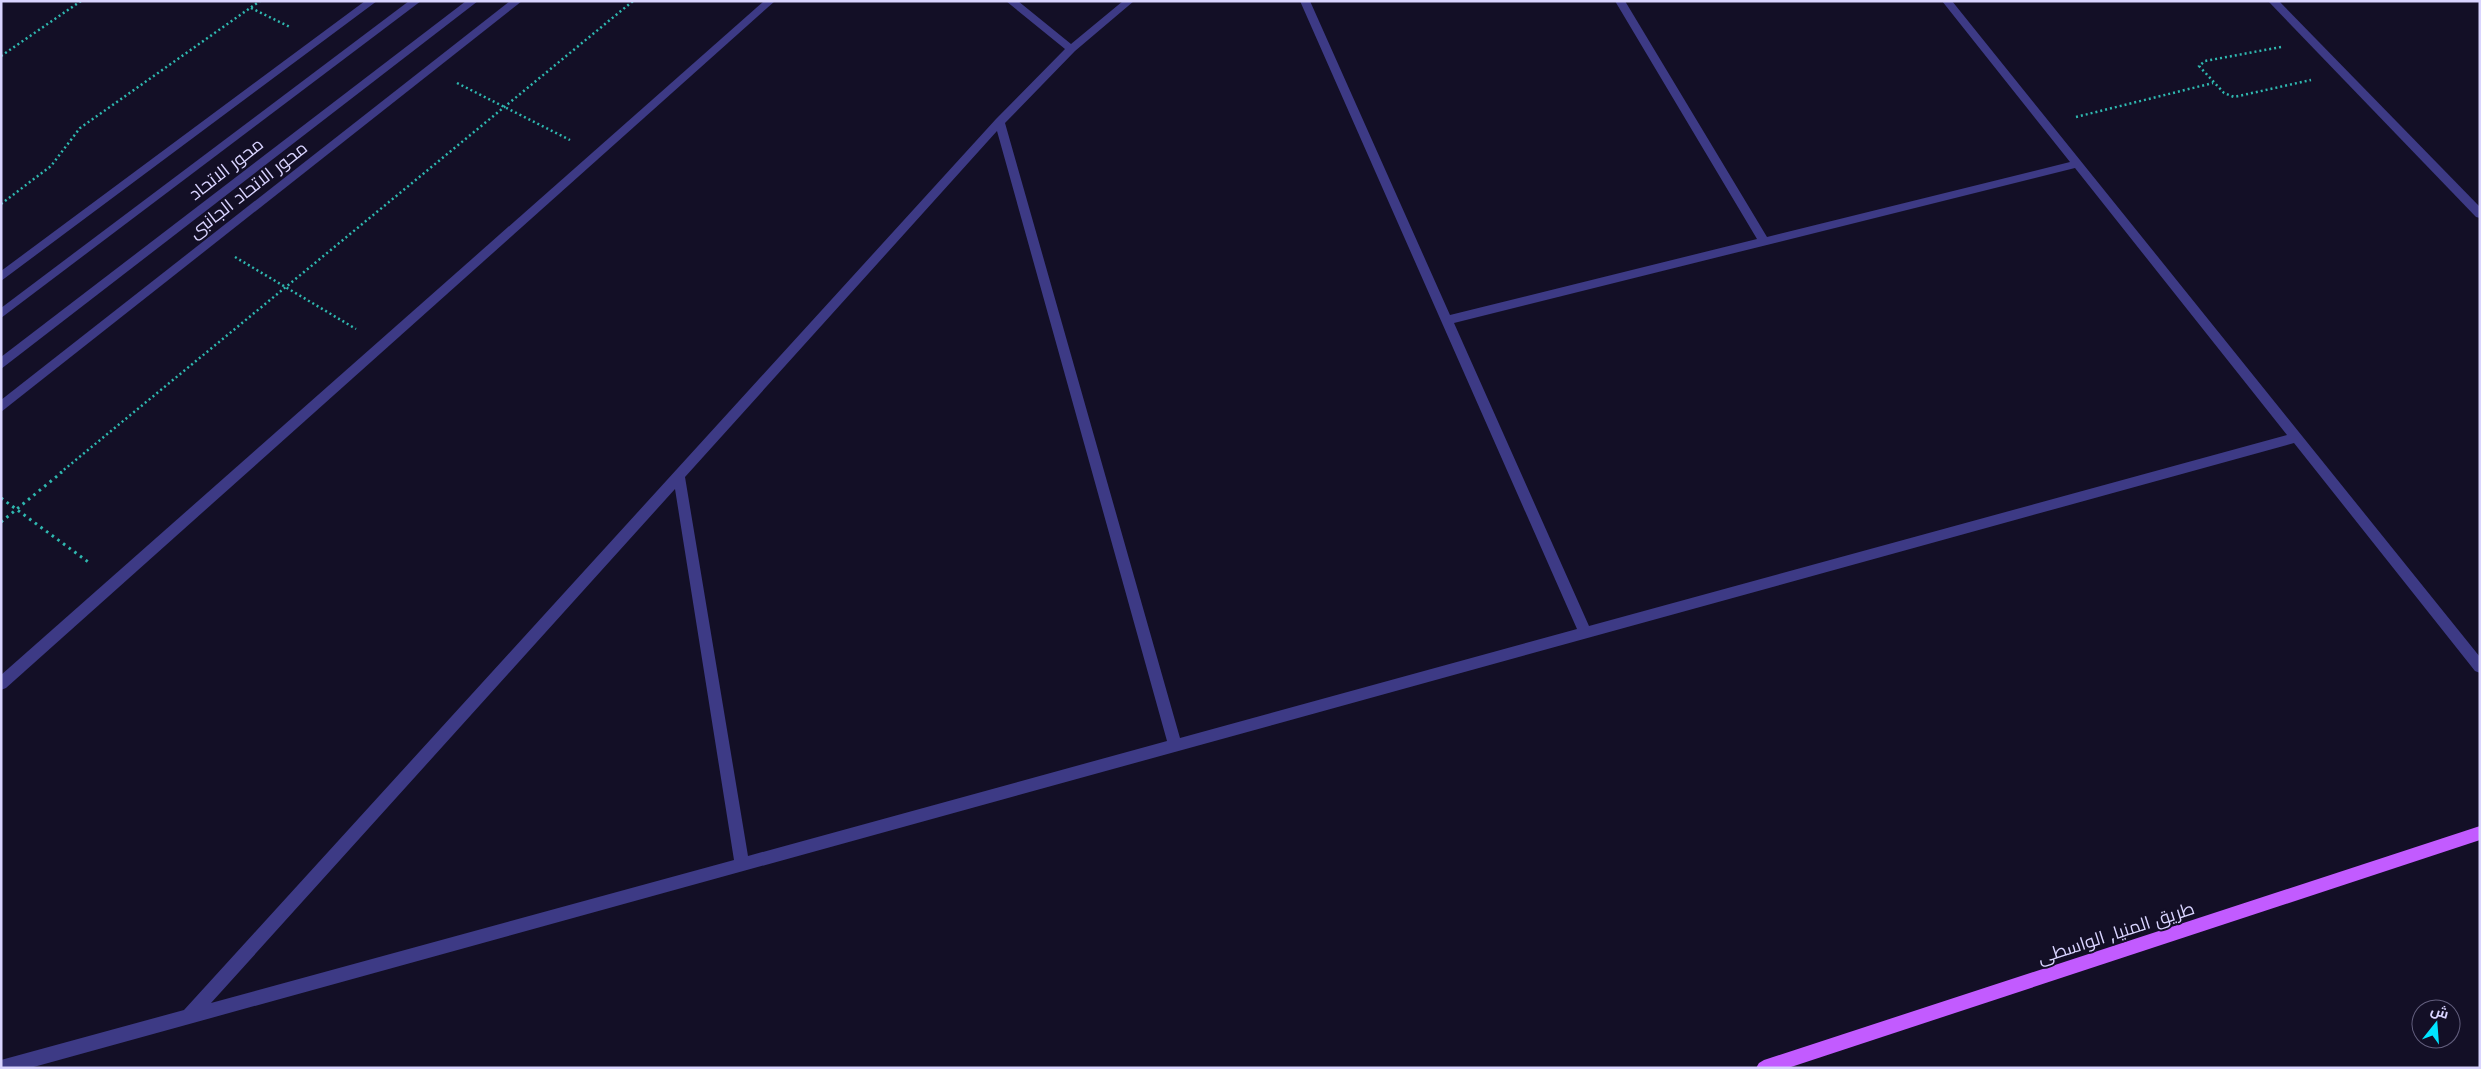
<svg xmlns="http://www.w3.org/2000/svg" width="2481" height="1069" viewBox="0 0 2481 1069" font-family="Inter,Cairo,sans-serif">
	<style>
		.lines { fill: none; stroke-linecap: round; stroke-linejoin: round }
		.path-far1 { stroke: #2fb8b0; stroke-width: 2.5; stroke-dasharray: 2 3; stroke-linecap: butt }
		.path { stroke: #2fb8b0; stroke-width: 3; stroke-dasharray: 2.5 4.5; stroke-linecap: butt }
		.minor { fill: #3d3a85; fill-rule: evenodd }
		.major { fill: #c25bff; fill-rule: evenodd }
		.labels { text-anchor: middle; stroke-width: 4; stroke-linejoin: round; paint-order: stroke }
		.street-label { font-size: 18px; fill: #d9d4ff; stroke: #130f26 }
	</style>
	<rect width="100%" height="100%" fill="#130f26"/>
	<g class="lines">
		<g class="path-far1">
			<path d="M251 8 290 27"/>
			<path d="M2281 47 2205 61 2199 66 2224 93 2234 97 2311 80"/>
			<path d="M1 56 81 1"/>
			<path d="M457 83 570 140"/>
			<path d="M2076 117 2213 83"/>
			<path d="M1 204 51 166 80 128 260 1"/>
			<path d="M235 257 356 329"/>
			<path d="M60 473 633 1"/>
		</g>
		<g class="path">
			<path d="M1 498 91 564"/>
			<path d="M1 522 62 472"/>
		</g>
		<g class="minor">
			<path d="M365 1H377L1 281V271Z"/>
			<path d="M409 1H421L1 318V308Z"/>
			<path d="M466 1H478L1 369V357Z"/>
			<path d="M510 1H522L1 412V400Z"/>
			<path d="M764 1H775L6 688 1 690V675Z"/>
			<path d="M1006 1H1018L1071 44 1123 1H1134L1075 51 1005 123 1180 738 1577 629 1300 1H1310L1450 315 1757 239 1615 1H1625L1767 237 2070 162 1942 1H1952L2480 657V673L2475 671 2294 443 30 1068H1V1060L184 1010 996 119 1065 49ZM997 131 1167 741 748 856 685 477ZM2075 168 2287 435 1589 626 1454 323ZM675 489 734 860 211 1003Z"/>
			<path d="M2268 1H2279L2480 207V218L2476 217Z"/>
		</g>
		<path class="major" d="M2480 826V840L1788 1068H1756L1759 1063 1764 1060Z"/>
	</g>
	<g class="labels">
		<g class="street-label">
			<text transform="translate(226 169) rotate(-38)" y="6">محور الاتحاد</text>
			<text transform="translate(248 190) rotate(-38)" y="6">محور الاتحاد الجانبى</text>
			<text transform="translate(2116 933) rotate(-18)" y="6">طريق المنيا, الواسطى</text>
		</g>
	</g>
	<rect width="2481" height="1069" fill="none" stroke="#d9d4ff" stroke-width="5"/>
	<g transform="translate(2436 1024) rotate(17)"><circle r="24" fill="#130f26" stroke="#625e7d"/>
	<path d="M0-4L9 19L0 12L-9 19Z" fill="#00e5ff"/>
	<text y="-8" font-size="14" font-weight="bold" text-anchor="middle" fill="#d9d4ff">ش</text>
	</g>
</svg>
